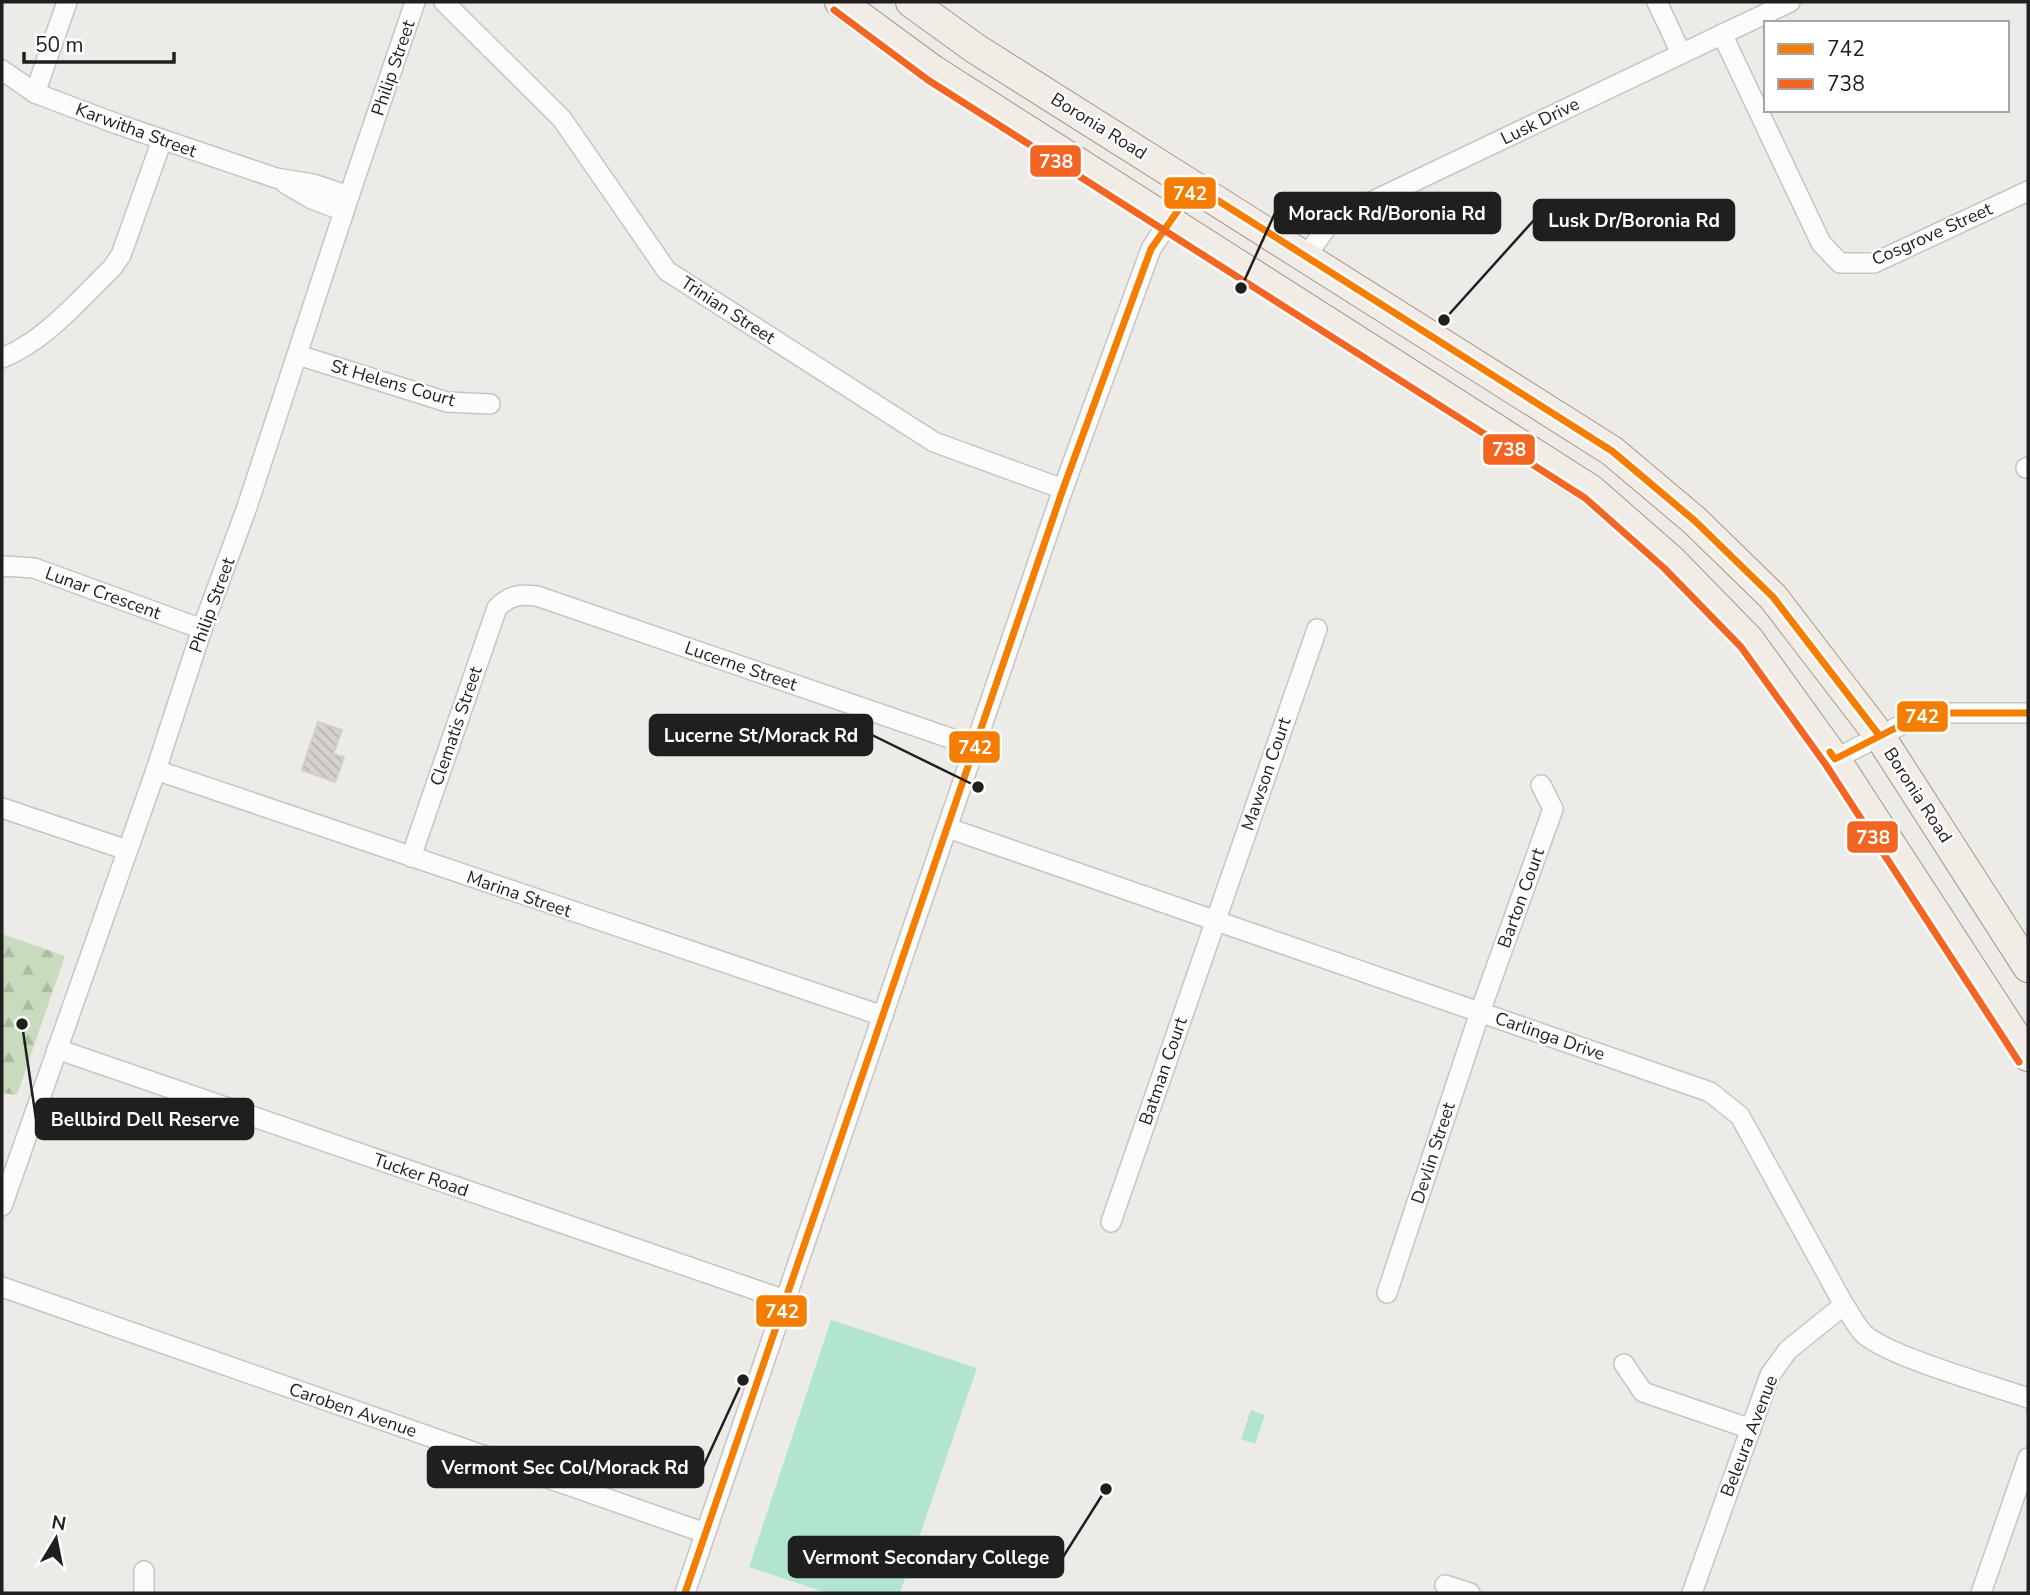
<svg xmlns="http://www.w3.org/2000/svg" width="2030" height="1595" viewBox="0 0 2030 1595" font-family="'Nunito Sans',sans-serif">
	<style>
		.forest { fill: url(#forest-firs) }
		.pitch { fill: #b2e5cf }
		.building { fill: url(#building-back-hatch); stroke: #d0cdc9; stroke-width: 2 }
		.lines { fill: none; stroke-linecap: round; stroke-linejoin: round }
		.street-casing { stroke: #c6c5c4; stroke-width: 22 }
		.primary-casing { stroke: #a49984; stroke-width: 32 }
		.street { stroke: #fcfcfc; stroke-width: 19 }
		.primary { stroke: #f1ece5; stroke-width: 30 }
		.bus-1-casing { stroke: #fff; stroke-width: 12 }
		.bus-2-casing { stroke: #fff; stroke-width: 12 }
		.bus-1 { stroke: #f47d02; stroke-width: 7 }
		.bus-2 { stroke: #f26522; stroke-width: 7 }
		.labels { text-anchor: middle; stroke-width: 5; stroke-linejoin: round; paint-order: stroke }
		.street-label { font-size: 18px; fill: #1f1f1f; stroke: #fff }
		.leader { fill: none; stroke: #1f1f1f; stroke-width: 2.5 }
		.callout-dot { fill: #1f1f1f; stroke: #fff; stroke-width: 2.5 }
		.callout { fill: #1f1f1f; stroke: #1f1f1f; stroke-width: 2.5 }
		.callout-label { font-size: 19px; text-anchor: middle; font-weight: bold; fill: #fff }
		.line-badge { stroke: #fff; stroke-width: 2.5 }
		.badge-label { font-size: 19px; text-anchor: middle; font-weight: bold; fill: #fff }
	</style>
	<defs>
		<pattern id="forest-firs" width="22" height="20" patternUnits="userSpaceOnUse" patternTransform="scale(1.75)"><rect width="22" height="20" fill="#c8dcbd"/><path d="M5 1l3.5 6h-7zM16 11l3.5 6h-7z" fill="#abbca2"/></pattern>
		<pattern id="building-back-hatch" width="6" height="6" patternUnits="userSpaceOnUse" patternTransform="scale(1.75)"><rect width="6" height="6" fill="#d4d1cf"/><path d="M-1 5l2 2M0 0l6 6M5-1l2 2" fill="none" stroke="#b6b3b1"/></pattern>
	</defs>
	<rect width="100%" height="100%" fill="#edebe8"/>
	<path class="forest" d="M2 934 65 956 17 1095 2 1093Z"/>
	<g class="pitch">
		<path d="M831 1320 977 1368 900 1593H827L749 1567Z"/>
		<path d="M1251 1410 1265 1415 1255 1444 1241 1439Z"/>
	</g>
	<path class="building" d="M318 722 342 730 333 754 344 757 335 782 302 770Z"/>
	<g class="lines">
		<g class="street-casing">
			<g id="street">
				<path d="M444 2 562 119 667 271 934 442 1063 489"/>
				<path d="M1657 2 1681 53"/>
				<path d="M1722 34 1821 243 1840 263H1874L2028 191"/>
				<path d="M2 70 35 93 117 124 276 178 313 184 349 196"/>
				<path d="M35 93 67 2"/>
				<path d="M286 184 312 199 344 211"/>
				<path d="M1305 258 1331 221 1790 2"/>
				<path d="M298 355 447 402 490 404"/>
				<path d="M2 358C45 341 79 300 112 268L121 255 162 140"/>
				<path d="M2026 468 2028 467"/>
				<path d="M2 567 5 566 34 568 202 629"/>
				<path d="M1835 759 1917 717 1947 713H2028"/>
				<path d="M156 770 883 1016"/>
				<path d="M2 808 127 850"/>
				<path d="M948 828 1710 1092 1740 1116 1844 1305C1850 1313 1855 1324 1862 1332 1882 1355 1994 1386 2028 1398"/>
				<path d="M411 857 497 608C510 595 519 594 537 596L976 747"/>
				<path d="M57 1049 785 1300"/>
				<path d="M2 1206 156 770 202 629 247 507 349 196 415 2"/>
				<path d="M1111 1222 1317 629"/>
				<path d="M2 1287 705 1533"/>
				<path d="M1387 1293 1480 1012 1553 809 1541 785"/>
				<path d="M1624 1364 1643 1392 1751 1429"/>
				<path d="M1445 1585 1470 1593"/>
				<path d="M144 1593V1571"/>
				<path d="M685 1593 1063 489 1151 249 1169 221"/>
				<path d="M1692 1593 1770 1375 1788 1350 1844 1305"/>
				<path d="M1981 1593 2028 1458"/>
			</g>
		</g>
		<g class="primary-casing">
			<g id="primary">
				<path d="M840 2 934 71 1591 490 1671 560 1749 640 1835 759 2028 1056"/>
				<path d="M911 2 976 49 1612 451 1695 521 1773 597 1879 735 2028 967"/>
			</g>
		</g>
		<use href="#street" class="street"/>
		<use href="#primary" class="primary"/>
		<g class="bus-1-casing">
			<g id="bus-1">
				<path d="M1830 752 1835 759 1917 717 1947 713H2028"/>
				<path d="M685 1593 1063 489 1151 249 1195 186 1612 451 1695 521 1773 597 1879 735"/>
			</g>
		</g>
		<g class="bus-2-casing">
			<path id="bus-2" d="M834 10 928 80 1585 498 1664 568 1741 647 1826 765 2019 1062"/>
		</g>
		<use href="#bus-1" class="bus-1"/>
		<use href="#bus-2" class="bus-2"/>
	</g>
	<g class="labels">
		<g class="street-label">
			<text transform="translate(393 68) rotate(-71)" y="6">Philip Street</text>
			<text transform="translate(1540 121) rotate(-26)" y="6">Lusk Drive</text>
			<text transform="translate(1099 126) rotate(32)" y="6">Boronia Road</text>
			<text transform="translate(136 130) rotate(20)" y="6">Karwitha Street</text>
			<text transform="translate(1932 234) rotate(-24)" y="6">Cosgrove Street</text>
			<text transform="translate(728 310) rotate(33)" y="6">Trinian Street</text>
			<text transform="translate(393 383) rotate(16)" y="6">St Helens Court</text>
			<text transform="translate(103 593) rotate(20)" y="6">Lunar Crescent</text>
			<text transform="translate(212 605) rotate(-70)" y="6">Philip Street</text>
			<text transform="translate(741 666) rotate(19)" y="6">Lucerne Street</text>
			<text transform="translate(456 726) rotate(-71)" y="6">Clematis Street</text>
			<text transform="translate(1266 774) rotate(-71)" y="6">Mawson Court</text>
			<text transform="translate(1918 795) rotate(57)" y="6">Boronia Road</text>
			<text transform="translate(519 894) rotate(19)" y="6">Marina Street</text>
			<text transform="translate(1521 898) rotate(-70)" y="6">Barton Court</text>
			<text transform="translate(1550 1036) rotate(19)" y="6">Carlinga Drive</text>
			<text transform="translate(1163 1071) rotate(-71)" y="6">Batman Court</text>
			<text transform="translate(1433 1153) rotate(-72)" y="6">Devlin Street</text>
			<text transform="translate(421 1175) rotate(19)" y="6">Tucker Road</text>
			<text transform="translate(353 1410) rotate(19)" y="6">Caroben Avenue</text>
			<text transform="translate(1749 1436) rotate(-69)" y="6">Beleura Avenue</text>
		</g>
	</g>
	<path class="leader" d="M1241 288L1275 213M1444 320L1534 220M978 787L872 735M22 1024L36 1119M743 1380L703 1467M1106 1489L1063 1557"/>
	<g class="callout-dot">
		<circle cx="1241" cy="288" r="7"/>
		<circle cx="1444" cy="320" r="7"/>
		<circle cx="978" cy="787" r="7"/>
		<circle cx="22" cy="1024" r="7"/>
		<circle cx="743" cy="1380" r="7"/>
		<circle cx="1106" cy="1489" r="7"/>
	</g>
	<g class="callout">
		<rect x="1275" y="193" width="225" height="40" rx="7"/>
		<rect x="1534" y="200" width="200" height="40" rx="7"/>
		<rect x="650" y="715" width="222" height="40" rx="7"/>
		<rect x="36" y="1099" width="217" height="40" rx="7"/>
		<rect x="428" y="1447" width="275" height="40" rx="7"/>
		<rect x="789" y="1537" width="274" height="40" rx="7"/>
	</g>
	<g class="callout-label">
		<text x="1387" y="220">Morack Rd/Boronia Rd</text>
		<text x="1634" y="227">Lusk Dr/Boronia Rd</text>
		<text x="761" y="742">Lucerne St/Morack Rd</text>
		<text x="145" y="1126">Bellbird Dell Reserve</text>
		<text x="565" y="1474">Vermont Sec Col/Morack Rd</text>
		<text x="926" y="1564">Vermont Secondary College</text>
	</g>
	<g class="line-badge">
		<rect x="1029" y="144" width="53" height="34" rx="7" fill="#f26522"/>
		<rect x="1163" y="176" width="54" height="34" rx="7" fill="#f47d02"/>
		<rect x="1482" y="433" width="54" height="33" rx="7" fill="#f26522"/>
		<rect x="1896" y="700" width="53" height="33" rx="7" fill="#f47d02"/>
		<rect x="948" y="730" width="53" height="34" rx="7" fill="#f47d02"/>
		<rect x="1846" y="820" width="53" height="34" rx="7" fill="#f26522"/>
		<rect x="755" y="1294" width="53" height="34" rx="7" fill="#f47d02"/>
	</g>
	<g class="badge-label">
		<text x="1056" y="168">738</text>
		<text x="1190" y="200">742</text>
		<text x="1509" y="456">738</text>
		<text x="1922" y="723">742</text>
		<text x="975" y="754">742</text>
		<text x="1873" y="844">738</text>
		<text x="782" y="1318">742</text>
	</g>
	<rect width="2030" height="1595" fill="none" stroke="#1f1f1f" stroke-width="7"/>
	<rect x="1764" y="21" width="245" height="91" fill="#ffffff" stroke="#a5a5a5" stroke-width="2"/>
	<rect x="1778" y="44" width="35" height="10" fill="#f47d02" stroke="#a5a5a5" stroke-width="2"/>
	<text x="1827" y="56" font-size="21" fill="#1f1f1f">742</text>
	<rect x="1778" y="79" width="35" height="10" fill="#f26522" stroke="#a5a5a5" stroke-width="2"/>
	<text x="1827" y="91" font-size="21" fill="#1f1f1f">738</text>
	<g transform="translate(56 1539) rotate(10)" stroke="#ffffff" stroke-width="5" paint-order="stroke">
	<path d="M0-5L12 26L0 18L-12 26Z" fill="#1f1f1f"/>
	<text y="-10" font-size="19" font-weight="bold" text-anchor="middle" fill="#1f1f1f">N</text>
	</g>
	<path d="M24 52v10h150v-10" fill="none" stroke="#1f1f1f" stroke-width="3.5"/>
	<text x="35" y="52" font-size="21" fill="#1f1f1f" stroke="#ffffff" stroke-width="5" paint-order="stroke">50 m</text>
</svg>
